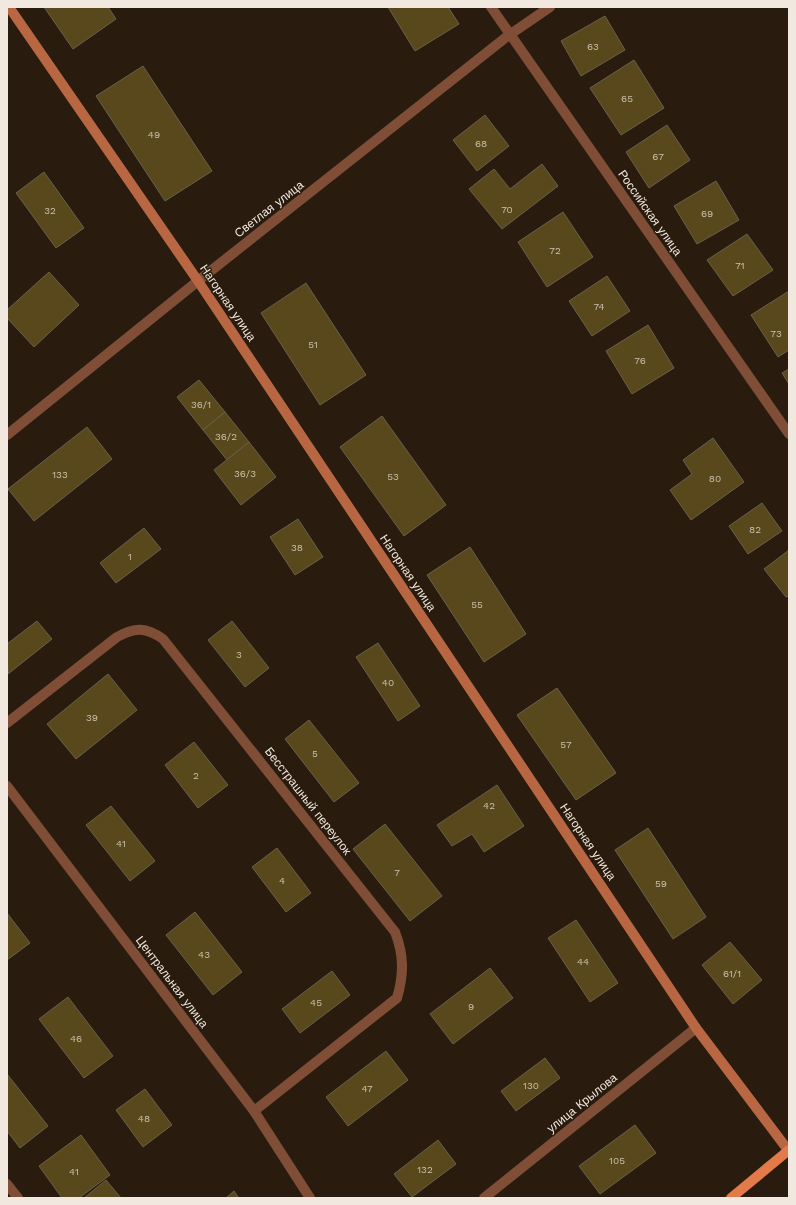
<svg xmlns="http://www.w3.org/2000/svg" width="796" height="1205" viewBox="0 0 796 1205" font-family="'Work Sans',sans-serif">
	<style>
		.building { fill: #59481b; stroke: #69614d }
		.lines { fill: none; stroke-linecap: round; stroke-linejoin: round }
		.street { stroke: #804e37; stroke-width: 10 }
		.secondary { stroke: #b86742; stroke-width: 10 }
		.primary { stroke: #e37a49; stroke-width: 10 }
		.labels { text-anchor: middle; stroke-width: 3; stroke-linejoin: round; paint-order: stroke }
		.number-label { font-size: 10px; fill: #cbc0ae }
		.street-label { font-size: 12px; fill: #f1e8df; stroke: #291c0e }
	</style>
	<rect width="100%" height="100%" fill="#291c0e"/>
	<g class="building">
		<path d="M44 7H108L116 19 73 49Z"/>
		<path d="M388 7H448L459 24 415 51Z"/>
		<path d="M605 16 625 50 581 76 561 41Z"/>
		<path d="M634 60 664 108 621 135 590 88Z"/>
		<path d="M143 66 212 171 165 201 96 96Z"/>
		<path d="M485 115 509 146 477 171 453 140Z"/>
		<path d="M667 125 690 160 649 188 626 152Z"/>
		<path d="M542 164 558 186 502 229 469 189 494 169 510 189Z"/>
		<path d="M44 172 84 228 56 248 16 193Z"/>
		<path d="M716 181 739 220 697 244 674 206Z"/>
		<path d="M563 212 593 257 547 287 518 242Z"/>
		<path d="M747 234 773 270 733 296 707 260Z"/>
		<path d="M49 272 79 305 34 347 7 318V310Z"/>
		<path d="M607 276 630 311 592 336 569 301Z"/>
		<path d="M306 283 366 375 320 405 261 313Z"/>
		<path d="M789 291V350L778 357 751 315Z"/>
		<path d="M648 325 674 368 632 394 606 351Z"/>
		<path d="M789 369V384L782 373Z"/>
		<path d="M199 380 225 412 203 430 177 397Z"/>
		<path d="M225 412 249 442 227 460 203 430Z"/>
		<path d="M382 416 446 505 404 536 340 447Z"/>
		<path d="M87 427 112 459 34 521 8 489Z"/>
		<path d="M713 438 744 482 691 520 670 490 692 474 683 460Z"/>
		<path d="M249 442 276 477 241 505 214 470Z"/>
		<path d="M762 503 782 531 748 554 729 526Z"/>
		<path d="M298 519 323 557 295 575 270 537Z"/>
		<path d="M144 528 161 549 116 583 100 563Z"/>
		<path d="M470 547 526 634 484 662 427 575Z"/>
		<path d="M789 550V596L786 597 764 569Z"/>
		<path d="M37 621 52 639 8 674 7 644Z"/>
		<path d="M232 621 269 668 245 687 208 640Z"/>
		<path d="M378 643 420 706 398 721 356 657Z"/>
		<path d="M108 674 137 710 76 759 47 724Z"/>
		<path d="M557 688 616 773 576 800 517 715Z"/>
		<path d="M309 720 359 783 334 802 285 739Z"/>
		<path d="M194 742 228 785 198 808 165 765Z"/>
		<path d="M497 785 524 826 484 852 472 834 452 846 437 825Z"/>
		<path d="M111 806 155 861 130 881 86 825Z"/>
		<path d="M385 824 442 896 410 921 353 849Z"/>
		<path d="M648 828 706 917 673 939 615 850Z"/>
		<path d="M277 848 311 893 286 912 252 867Z"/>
		<path d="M195 912 242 972 213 995 166 935Z"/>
		<path d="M7 913 30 943 7 960Z"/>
		<path d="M576 920 618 983 590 1002 548 938Z"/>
		<path d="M730 942 762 980 733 1004 702 965Z"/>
		<path d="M490 968 513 998 453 1044 430 1014Z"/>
		<path d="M332 971 350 995 300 1033 282 1009Z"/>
		<path d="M68 997 113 1056 84 1078 39 1019Z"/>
		<path d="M386 1051 408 1080 348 1126 326 1097Z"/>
		<path d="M545 1058 560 1078 516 1111 501 1091Z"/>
		<path d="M7 1074 48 1126 20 1148 7 1131Z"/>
		<path d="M145 1089 172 1125 143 1147 116 1110Z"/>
		<path d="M635 1125 656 1153 600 1194 579 1166Z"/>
		<path d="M81 1135 110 1175 79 1198H62L39 1166Z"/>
		<path d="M438 1140 456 1164 412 1197 394 1174Z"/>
		<path d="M106 1180 121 1198H84Z"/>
		<path d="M234 1191 239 1198H226Z"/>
	</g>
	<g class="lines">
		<g class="street">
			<path d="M491 7 789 434"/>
			<path d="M7 435 198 281 509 35 550 7"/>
			<path d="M7 723 117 637C135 627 146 627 163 639L395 932C404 955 404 974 397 998L254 1111"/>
			<path d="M7 786 254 1111 310 1198"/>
			<path d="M7 1184 18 1198"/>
			<path d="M484 1198 696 1028"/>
		</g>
		<path class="secondary" d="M9 7 198 281 696 1028 788 1150"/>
		<path class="primary" d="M731 1198 789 1150"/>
	</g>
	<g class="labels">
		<g class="number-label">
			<text x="593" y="50">63</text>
			<text x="627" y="102">65</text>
			<text x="154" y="138">49</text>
			<text x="481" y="147">68</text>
			<text x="658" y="160">67</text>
			<text x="507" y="213">70</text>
			<text x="50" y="214">32</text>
			<text x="707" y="217">69</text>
			<text x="555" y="254">72</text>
			<text x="740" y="269">71</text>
			<text x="599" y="310">74</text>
			<text x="776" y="337">73</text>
			<text x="313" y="348">51</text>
			<text x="640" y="364">76</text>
			<text x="201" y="408">36/1</text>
			<text x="226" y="440">36/2</text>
			<text x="245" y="477">36/3</text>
			<text x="60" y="478">133</text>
			<text x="393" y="480">53</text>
			<text x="715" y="482">80</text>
			<text x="755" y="533">82</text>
			<text x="297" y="551">38</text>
			<text x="130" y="560">1</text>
			<text x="477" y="608">55</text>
			<text x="239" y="658">3</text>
			<text x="388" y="686">40</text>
			<text x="92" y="721">39</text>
			<text x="566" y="748">57</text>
			<text x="315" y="757">5</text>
			<text x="196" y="779">2</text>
			<text x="489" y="809">42</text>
			<text x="121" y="847">41</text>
			<text x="397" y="876">7</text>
			<text x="282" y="884">4</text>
			<text x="661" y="887">59</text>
			<text x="204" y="958">43</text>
			<text x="583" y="965">44</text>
			<text x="732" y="977">61/1</text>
			<text x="316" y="1006">45</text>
			<text x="471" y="1010">9</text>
			<text x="76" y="1042">46</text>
			<text x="531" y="1089">130</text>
			<text x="367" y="1092">47</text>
			<text x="144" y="1122">48</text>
			<text x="617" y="1164">105</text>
			<text x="425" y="1173">132</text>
			<text x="74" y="1175">41</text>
		</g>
		<g class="street-label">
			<text transform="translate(269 209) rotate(-38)" y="4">Светлая улица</text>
			<text transform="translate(650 213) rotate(55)" y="4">Российская улица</text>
			<text transform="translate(228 303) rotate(56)" y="4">Нагорная улица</text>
			<text transform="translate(408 573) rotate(56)" y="4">Нагорная улица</text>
			<text transform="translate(308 801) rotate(52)" y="4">Бесстрашный переулок</text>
			<text transform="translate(588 842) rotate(56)" y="4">Нагорная улица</text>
			<text transform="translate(172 982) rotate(53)" y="4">Центральная улица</text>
			<text transform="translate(582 1103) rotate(-39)" y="4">улица Крылова</text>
		</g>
	</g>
	<rect width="796" height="1205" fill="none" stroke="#f1e8df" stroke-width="16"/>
</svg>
